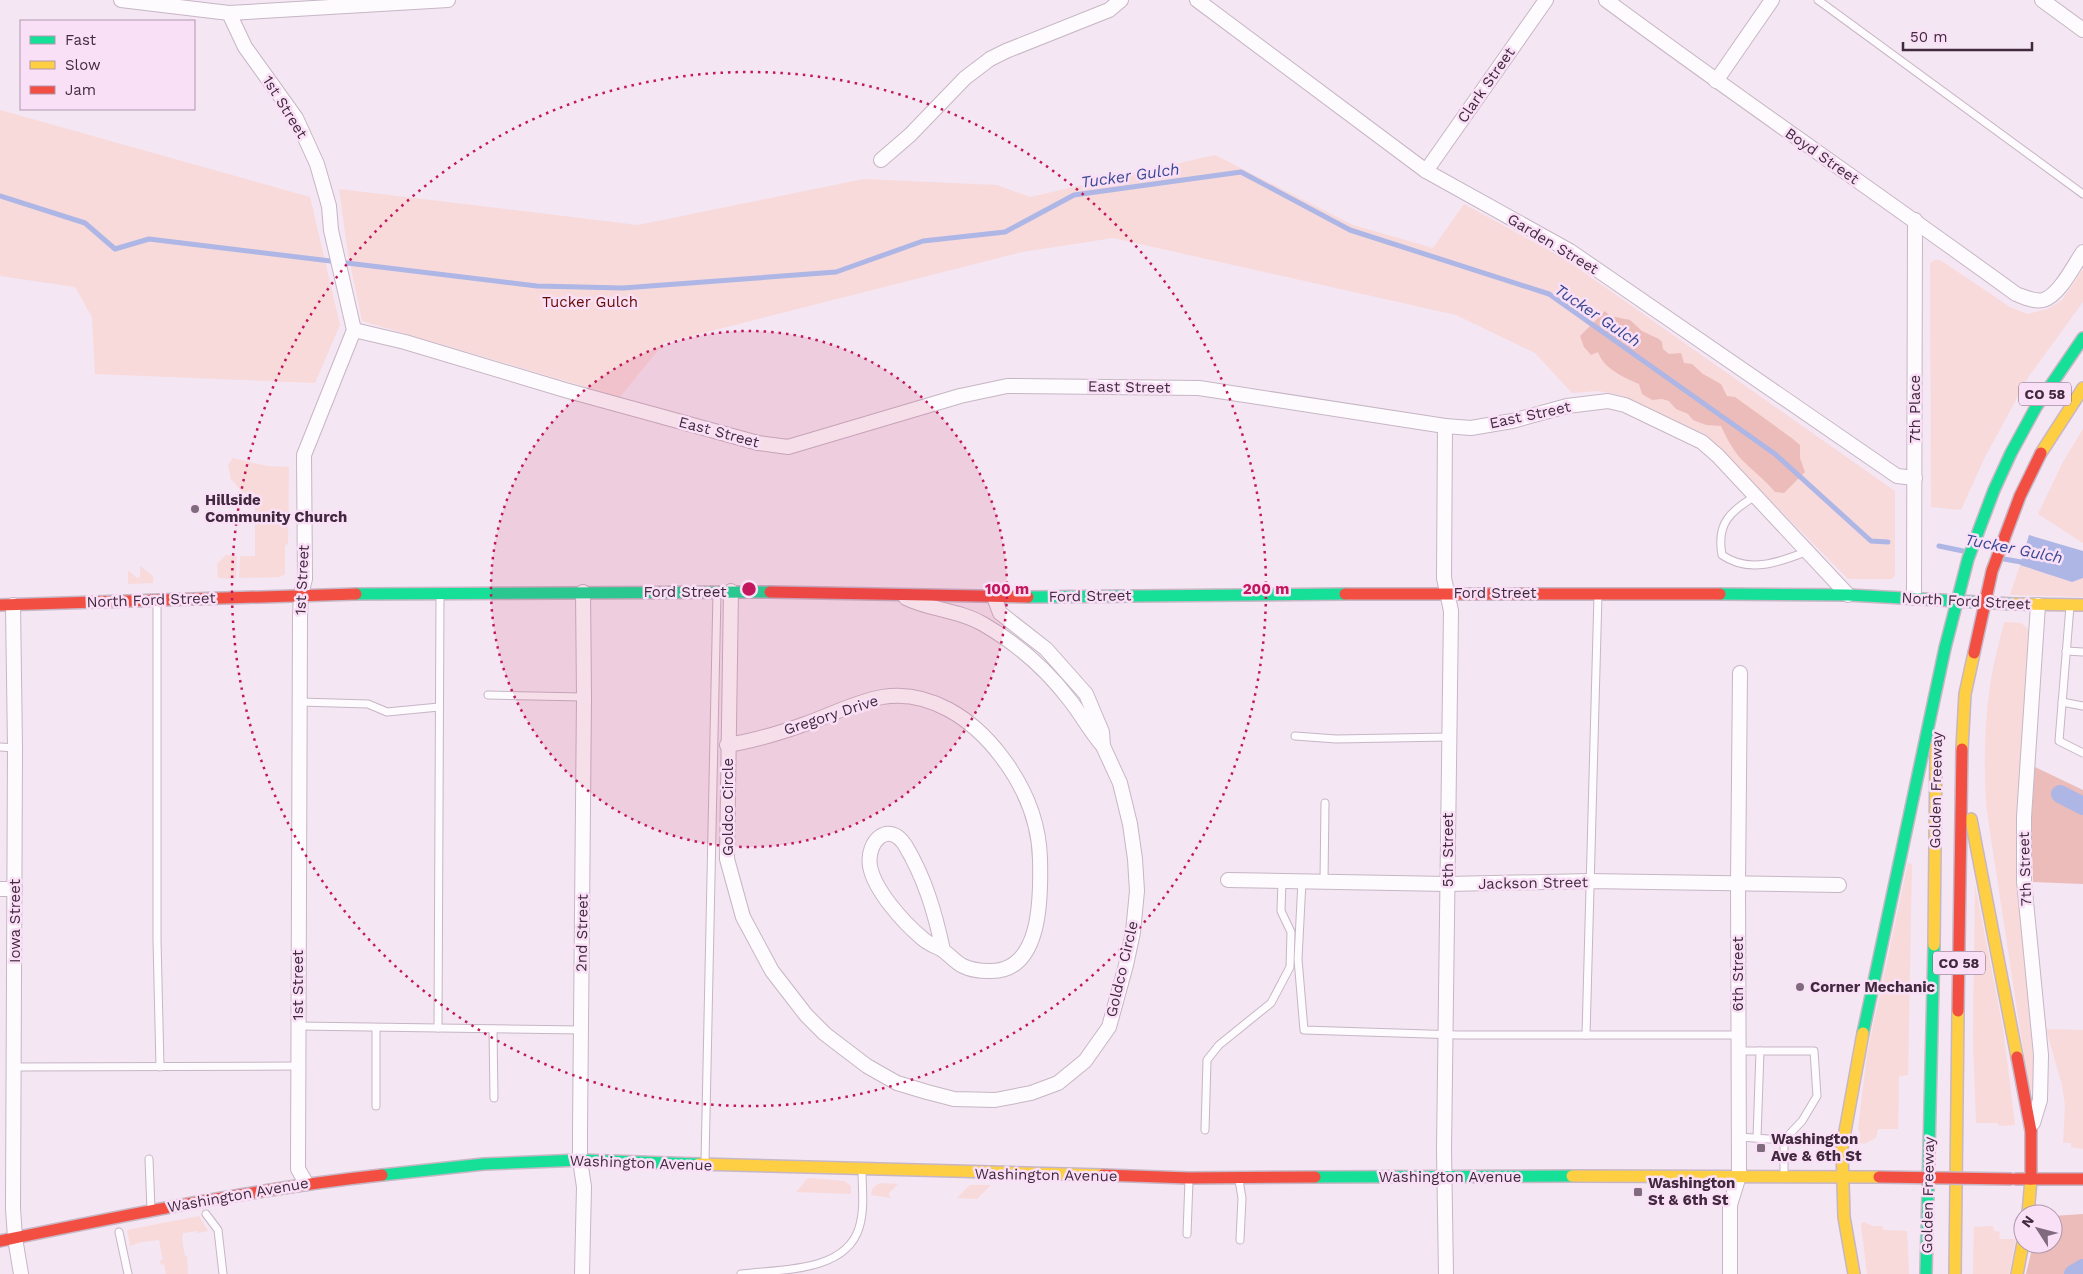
<svg xmlns="http://www.w3.org/2000/svg" width="2083" height="1274" viewBox="0 0 2083 1274" font-family="'Work Sans',sans-serif">
	<style>
		.green { fill: #f8dadb }
		.forest { fill: #ecbcba }
		.water { fill: #adb6e5 }
		.lines { fill: none; stroke-linecap: round; stroke-linejoin: round }
		.stream { stroke: #adb6e5; stroke-width: 5 }
		.canal { stroke: #adb6e5; stroke-width: 18 }
		.lane-casing { stroke: #c7b6c5; stroke-width: 9 }
		.street-casing { stroke: #c7b6c5; stroke-width: 16 }
		.fast-casing { stroke: #c7b6c5; stroke-width: 14 }
		.slow-casing { stroke: #c7b6c5; stroke-width: 14 }
		.jam-casing { stroke: #c7b6c5; stroke-width: 14 }
		.lane { stroke: #fdfbfd; stroke-width: 7 }
		.street { stroke: #fdfbfd; stroke-width: 14 }
		.fast { stroke: #16e098; stroke-width: 11 }
		.slow { stroke: #ffcf43; stroke-width: 11 }
		.jam { stroke: #f24e42; stroke-width: 11 }
		.fast-bridge-casing { stroke: #c7b6c5; stroke-width: 14; stroke-linecap: butt }
		.jam-bridge-casing { stroke: #c7b6c5; stroke-width: 14; stroke-linecap: butt }
		.fast-bridge { stroke: #16e098; stroke-width: 11 }
		.jam-bridge { stroke: #f24e42; stroke-width: 11 }
		.ring { fill: none; stroke: #c2185b; stroke-width: 2.5; stroke-dasharray: 2.5 5 }
		.poi-dot { fill: #806b7e; stroke: #fae0f6; stroke-width: 2 }
		.labels { text-anchor: middle; stroke-width: 5; stroke-linejoin: round; paint-order: stroke }
		.shield { fill: #fae0f6; stroke: #796076; stroke-width: 1 }
		.shield-label { font-size: 14px; font-weight: bold; fill: #42293f }
		.street-label { font-size: 15px; fill: #42293f; stroke: #fae0f6 }
		.park-label { font-size: 15px; fill: #660c03; stroke: #fae0f6 }
		.poi-label { font-size: 15px; font-weight: bold; fill: #42293f; stroke: #fae0f6; text-anchor: start }
		.water-label { font-size: 16px; font-style: italic; fill: #384994; stroke: #fae0f6 }
		.centre { fill: #c2185b; stroke: #fae0f6; stroke-width: 2.5 }
		.ring-label { font-size: 15px; text-anchor: middle; font-weight: bold; fill: #c2185b; stroke: #fae0f6; stroke-width: 5; stroke-linejoin: round; paint-order: stroke }
	</style>
	<rect width="100%" height="100%" fill="#f4e6f2"/>
	<g class="green">
		<path d="M0 110 310 197 340 325 315 383 95 374 92 317 75 287 0 276Z"/>
		<path d="M1215 155 1353 225 1433 248 1464 204 1565 259 1895 491V575L1892 579H1848L1705 434 1621 395 1598 391 1572 393 1535 353 1456 315 1113 238 1022 252 664 343 620 397 362 321 348 254 339 189 638 225 864 179 997 185 1030 197Z"/>
		<path d="M1935 260H1940L2010 307 2027 314 2047 309 2062 300 2083 269V302L2029 376 1985 457 1961 510 1931 507 1930 263Z"/>
		<path d="M2083 429V543L2038 514 2063 462Z"/>
		<path d="M233 458 267 466 289 467 288 544 285 545V574L280 577 239 578 240 556H255V494L243 493 231 479 228 465Z"/>
		<path d="M226 555 237 556 236 578 235 579 218 578 217 564Z"/>
		<path d="M2020 565 2072 582 2083 578V597L2010 595Z"/>
		<path d="M140 566 153 576V583L128 584V570L137 578 140 577Z"/>
		<path d="M2004 622 2021 623 2028 629 2026 692 2016 829 2017 868 2035 1079 2030 1096 1986 805C1984 765 1984 726 1990 686 1993 665 1999 643 2004 622Z"/>
		<path d="M1908 863 1912 864 1908 1075 1899 1076 1898 1129H1878L1876 1138 1864 1144 1860 1143V1133L1858 1129 1867 1054Z"/>
		<path d="M1975 885 2003 1028 2015 1125 1999 1126 1998 1123H1976L1973 1036Z"/>
		<path d="M2046 1029 2083 1030V1149L2071 1147V1143H2063L2065 1106 2062 1085Z"/>
		<path d="M808 1178 844 1181 851 1186V1194L796 1192Z"/>
		<path d="M882 1183 898 1184 888 1194 891 1198 871 1195C872 1187 875 1185 882 1183Z"/>
		<path d="M970 1185H991L977 1199 957 1198Z"/>
		<path d="M199 1216 208 1231 198 1233 197 1231 183 1233C181 1240 184 1249 185 1256H187L188 1274H166L164 1264 161 1265 160 1261 163 1260 159 1240 141 1242 130 1246 127 1230Z"/>
		<path d="M1864 1222 1873 1226H1882L1883 1230 1907 1231 1909 1274H1867L1861 1224Z"/>
		<path d="M1993 1226 1994 1231 2000 1232 1999 1239H2016L2009 1274H1973L1974 1227Z"/>
	</g>
	<g class="forest">
		<path d="M1605 311 1610 316 1630 320 1642 331 1659 339 1662 342 1663 349 1669 354 1681 353 1684 363 1692 364 1703 374 1721 384 1727 396 1735 397 1793 439 1800 445V458L1805 472 1784 493 1775 492C1764 479 1753 471 1741 459 1733 450 1726 437 1721 426L1706 425 1693 420 1688 414 1676 409 1669 401 1662 399 1652 400 1642 394 1639 384C1623 377 1604 369 1598 352L1591 355 1584 347 1580 336Z"/>
		<path d="M2035 767 2083 790V884L2033 882 2031 826Z"/>
		<path d="M2083 1214V1274H2026L2033 1244H2053V1216Z"/>
	</g>
	<path class="water" d="M2029 535 2083 551V578L2072 582 2020 565Z"/>
	<g class="lines">
		<g class="stream">
			<path d="M0 196 85 223 115 249 149 239 537 286 623 288 836 272 923 241 1005 232 1074 195 1241 172 1350 230 1549 294 1775 454 1871 541 1888 542"/>
			<path d="M1939 546 1963 551"/>
			<path d="M2004 559 2027 563"/>
		</g>
		<g class="canal">
			<path d="M2060 794 2083 806"/>
			<path d="M2073 1274 2083 1268"/>
		</g>
		<g class="lane-casing">
			<g id="lane">
				<path d="M1818 0 2083 194"/>
				<path d="M1755 496C1731 512 1716 522 1722 555 1749 574 1780 562 1808 551"/>
				<path d="M157 600V939L160 1067"/>
				<path d="M2070 606 2059 741 2083 753"/>
				<path d="M2066 651 2083 652"/>
				<path d="M488 695 584 697"/>
				<path d="M300 702 368 704 387 712 439 707"/>
				<path d="M2062 702 2083 706"/>
				<path d="M1295 736 1336 739 1449 737"/>
				<path d="M0 747 15 748"/>
				<path d="M1302 881 1298 959 1304 1030 1458 1035H1739"/>
				<path d="M1324 881 1325 803"/>
				<path d="M298 1026 581 1030"/>
				<path d="M438 1028 440 594"/>
				<path d="M493 1029 494 1098"/>
				<path d="M1586 1035 1598 595"/>
				<path d="M1739 1051H1814L1817 1096 1802 1121 1784 1140V1175"/>
				<path d="M15 1067 297 1066"/>
				<path d="M376 1106V1028"/>
				<path d="M1205 1130 1207 1060 1219 1045 1271 1003 1290 967 1291 932 1281 911 1282 880"/>
				<path d="M1739 1137 1784 1140"/>
				<path d="M1757 1138 1760 1051"/>
				<path d="M149 1159 151 1209"/>
				<path d="M705 1162 717 593"/>
				<path d="M1239 1180 1242 1198 1240 1240"/>
				<path d="M206 1214 218 1230 223 1274"/>
				<path d="M119 1232 128 1274"/>
				<path d="M1187 1234 1189 1180"/>
				<path d="M741 1274C779 1269 845 1273 859 1228 865 1209 862 1189 862 1170"/>
			</g>
		</g>
		<g class="street-casing">
			<g id="street">
				<path d="M121 0 229 13 448 0"/>
				<path d="M1197 0 1426 171 1570 251 1897 476 1915 478"/>
				<path d="M1606 0C1741 100 1880 195 2016 294 2024 297 2034 302 2043 300 2059 296 2074 265 2083 252"/>
				<path d="M2042 0 2083 30"/>
				<path d="M229 13 245 47 296 118 317 164 329 206 331 230 354 330 304 455 305 579 301 594 300 617 298 1169 306 1183"/>
				<path d="M1716 81 1772 0"/>
				<path d="M881 160 910 135 965 78 990 59 1006 51 1109 10 1121 0"/>
				<path d="M1426 171 1546 0"/>
				<path d="M354 330 405 342 565 390 758 443 788 447 960 396 1007 386 1199 388 1445 426 1471 428 1512 421 1567 406 1608 401 1625 405 1702 442 1718 456 1848 595"/>
				<path d="M1445 426 1444 578 1451 611 1444 1150 1446 1274"/>
				<path d="M731 591 727 859 743 917 772 971 806 1015 825 1034 867 1066 897 1083 927 1092 954 1099 995 1100 1031 1093 1058 1083 1085 1061 1109 1027 1126 965 1133 932 1137 891 1135 859 1130 824 1120 783 1103 746 1102 732 1086 694 1046 649 1000 613 994 597"/>
				<path d="M906 598C930 610 959 610 983 624 1016 643 1046 669 1069 699 1081 714 1090 731 1103 746"/>
				<path d="M1914 598 1915 220"/>
				<path d="M13 605 15 748 13 1208 15 1238 21 1274"/>
				<path d="M727 745C754 741 780 733 805 724 831 715 855 702 882 697 929 689 973 719 1001 756 1024 786 1039 820 1040 859 1041 896 1042 973 989 971 981 971 971 970 963 966 955 962 949 954 941 949 935 946 927 943 922 938 904 923 874 890 870 866 866 841 889 820 905 845 925 878 935 913 943 950"/>
				<path d="M1228 880 1448 884 1589 881 1839 885"/>
				<path d="M0 889H15"/>
				<path d="M2033 1123 2040 1100 2041 1055 2024 881V817L2038 605"/>
				<path d="M582 1274 584 1187 580 1160V1132L584 697 583 592"/>
				<path d="M1730 1274V1205L1739 1176 1738 883 1740 673"/>
			</g>
		</g>
		<g class="fast-casing">
			<g id="fast">
				<path d="M2011 453 2036 407 2083 338"/>
				<path d="M356 594 770 592"/>
				<path d="M1720 594 1848 595 2013 604"/>
				<path d="M1028 597 1345 594"/>
				<path d="M1863 1033 1945 648"/>
				<path d="M382 1175 484 1164 580 1160 699 1164"/>
				<path d="M1315 1177 1572 1176"/>
				<path d="M1926 1274 1934 945"/>
			</g>
		</g>
		<g class="slow-casing">
			<g id="slow">
				<path d="M2041 453 2083 388"/>
				<path d="M2013 604 2083 605"/>
				<path d="M1962 749 1965 694 1974 653"/>
				<path d="M1971 819 2017 1057"/>
				<path d="M1934 945 1936 747"/>
				<path d="M699 1164 1103 1175"/>
				<path d="M1572 1176 1879 1177"/>
				<path d="M2028 1214 2031 1179"/>
				<path d="M1854 1274 1844 1217 1842 1148 1863 1033"/>
				<path d="M1955 1274 1958 1011"/>
				<path d="M2017 1274 2023 1243"/>
			</g>
		</g>
		<g class="jam-casing">
			<g id="jam">
				<path d="M770 592 1028 597"/>
				<path d="M1345 594H1720"/>
				<path d="M0 605 356 594"/>
				<path d="M1958 1011 1962 749"/>
				<path d="M2017 1057 2031 1131"/>
				<path d="M2031 1131V1179"/>
				<path d="M1103 1175 1189 1178 1315 1177"/>
				<path d="M2016 1179H2083"/>
				<path d="M0 1241C127 1215 253 1189 382 1175"/>
			</g>
		</g>
		<use href="#lane" class="lane"/>
		<use href="#street" class="street"/>
		<use href="#fast" class="fast"/>
		<use href="#slow" class="slow"/>
		<use href="#jam" class="jam"/>
		<g class="fast-bridge-casing">
			<path id="fast-bridge" d="M1945 648 1968 559 1994 490 2011 453"/>
		</g>
		<g class="jam-bridge-casing">
			<g id="jam-bridge">
				<path d="M1974 653 1992 571 2020 496 2041 453"/>
				<path d="M1879 1177 2012 1179"/>
			</g>
		</g>
		<use href="#fast-bridge" class="fast-bridge"/>
		<use href="#jam-bridge" class="jam-bridge"/>
	</g>
	<circle cx="749" cy="589" r="258" fill="#c2185b" fill-opacity=".12"/>
	<g class="ring">
		<circle cx="749" cy="589" r="258"/>
		<circle cx="749" cy="589" r="517"/>
	</g>
	<g class="poi-dot">
		<circle cx="195" cy="509" r="5"/>
		<circle cx="1800" cy="987" r="5"/>
		<rect x="1756" y="1143" width="10" height="10" rx="2.5"/>
		<rect x="1633" y="1187" width="10" height="10" rx="2.5"/>
	</g>
	<g class="labels">
		<g class="shield">
			<rect x="2019" y="382.5" width="52" height="23" rx="4"/>
			<rect x="1933" y="951.5" width="52" height="23" rx="4"/>
		</g>
		<g class="shield-label">
			<text x="2045" y="399">CO 58</text>
			<text x="1959" y="968">CO 58</text>
		</g>
		<g class="street-label">
			<text transform="translate(1486 85) rotate(-55)" y="5">Clark Street</text>
			<text transform="translate(285 107) rotate(58)" y="5">1st Street</text>
			<text transform="translate(1822 156) rotate(35)" y="5">Boyd Street</text>
			<text transform="translate(1553 244) rotate(31)" y="5">Garden Street</text>
			<text transform="translate(1129 387) rotate(1)" y="5">East Street</text>
			<text transform="translate(1915 409) rotate(-90)" y="5">7th Place</text>
			<text transform="translate(1530 415) rotate(-12)" y="5">East Street</text>
			<text transform="translate(719 432) rotate(15)" y="5">East Street</text>
			<text transform="translate(302 580) rotate(-87)" y="5">1st Street</text>
			<text x="685" y="597">Ford Street</text>
			<text x="1495" y="598">Ford Street</text>
			<text transform="translate(1090 596) rotate(-1)" y="5">Ford Street</text>
			<text transform="translate(151 600) rotate(-2)" y="5">North Ford Street</text>
			<text transform="translate(1966 601) rotate(3)" y="5">North Ford Street</text>
			<text transform="translate(831 715) rotate(-18)" y="5">Gregory Drive</text>
			<text transform="translate(1936 790) rotate(-89)" y="5">Golden Freeway</text>
			<text transform="translate(728 807) rotate(-90)" y="5">Goldco Circle</text>
			<text transform="translate(1448 850) rotate(-90)" y="5">5th Street</text>
			<text transform="translate(2025 869) rotate(-92)" y="5">7th Street</text>
			<text transform="translate(1533 883) rotate(-1)" y="5">Jackson Street</text>
			<text transform="translate(15 921) rotate(-90)" y="5">Iowa Street</text>
			<text transform="translate(582 933) rotate(-89)" y="5">2nd Street</text>
			<text transform="translate(1122 969) rotate(-77)" y="5">Goldco Circle</text>
			<text transform="translate(1738 974) rotate(-90)" y="5">6th Street</text>
			<text transform="translate(298 985) rotate(-90)" y="5">1st Street</text>
			<text transform="translate(641 1163) rotate(2)" y="5">Washington Avenue</text>
			<text transform="translate(1046 1175) rotate(1)" y="5">Washington Avenue</text>
			<text x="1450" y="1182">Washington Avenue</text>
			<text transform="translate(238 1195) rotate(-10)" y="5">Washington Avenue</text>
			<text transform="translate(1928 1195) rotate(-89)" y="5">Golden Freeway</text>
		</g>
		<g class="park-label">
			<text x="590" y="307">Tucker Gulch</text>
		</g>
		<g class="poi-label">
			<text x="205" y="505">Hillside<tspan x="205" dy="17">Community Church</tspan></text>
			<text x="1810" y="992">Corner Mechanic</text>
			<text x="1771" y="1144">Washington<tspan x="1771" dy="17">Ave &amp; 6th St</tspan></text>
			<text x="1648" y="1188">Washington<tspan x="1648" dy="17">St &amp; 6th St</tspan></text>
		</g>
		<g class="water-label">
			<text transform="translate(1130 175) rotate(-8)" y="6">Tucker Gulch</text>
			<text transform="translate(1598 315) rotate(34)" y="6">Tucker Gulch</text>
			<text transform="translate(2014 548) rotate(11)" y="6">Tucker Gulch</text>
		</g>
	</g>
	<circle cx="749" cy="589" r="8" class="centre"/>
	<g class="ring-label">
		<text x="1007" y="594">100 m</text>
		<text x="1266" y="594">200 m</text>
	</g>
	<rect x="20" y="20" width="175" height="90" fill="#fae0f6" stroke="#b097ad"/>
	<rect x="30" y="36" width="25" height="8" fill="#16e098" stroke="#b097ad"/>
	<text x="65" y="45" font-size="15" fill="#42293f">Fast</text>
	<rect x="30" y="61" width="25" height="8" fill="#ffcf43" stroke="#b097ad"/>
	<text x="65" y="70" font-size="15" fill="#42293f">Slow</text>
	<rect x="30" y="86" width="25" height="8" fill="#f24e42" stroke="#b097ad"/>
	<text x="65" y="95" font-size="15" fill="#42293f">Jam</text>
	<g transform="translate(2038 1229) rotate(306)"><circle r="24" fill="#fae0f6" stroke="#b097ad"/>
	<path d="M0-4L9 19L0 12L-9 19Z" fill="#806b7e"/>
	<text y="-8" font-size="14" font-weight="bold" text-anchor="middle" fill="#42293f">N</text>
	</g>
	<path d="M1903 42v8h129v-8" fill="none" stroke="#42293f" stroke-width="2.5"/>
	<text x="1910" y="42" font-size="15" fill="#42293f" stroke="#fae0f6" stroke-width="4" paint-order="stroke">50 m</text>
</svg>
